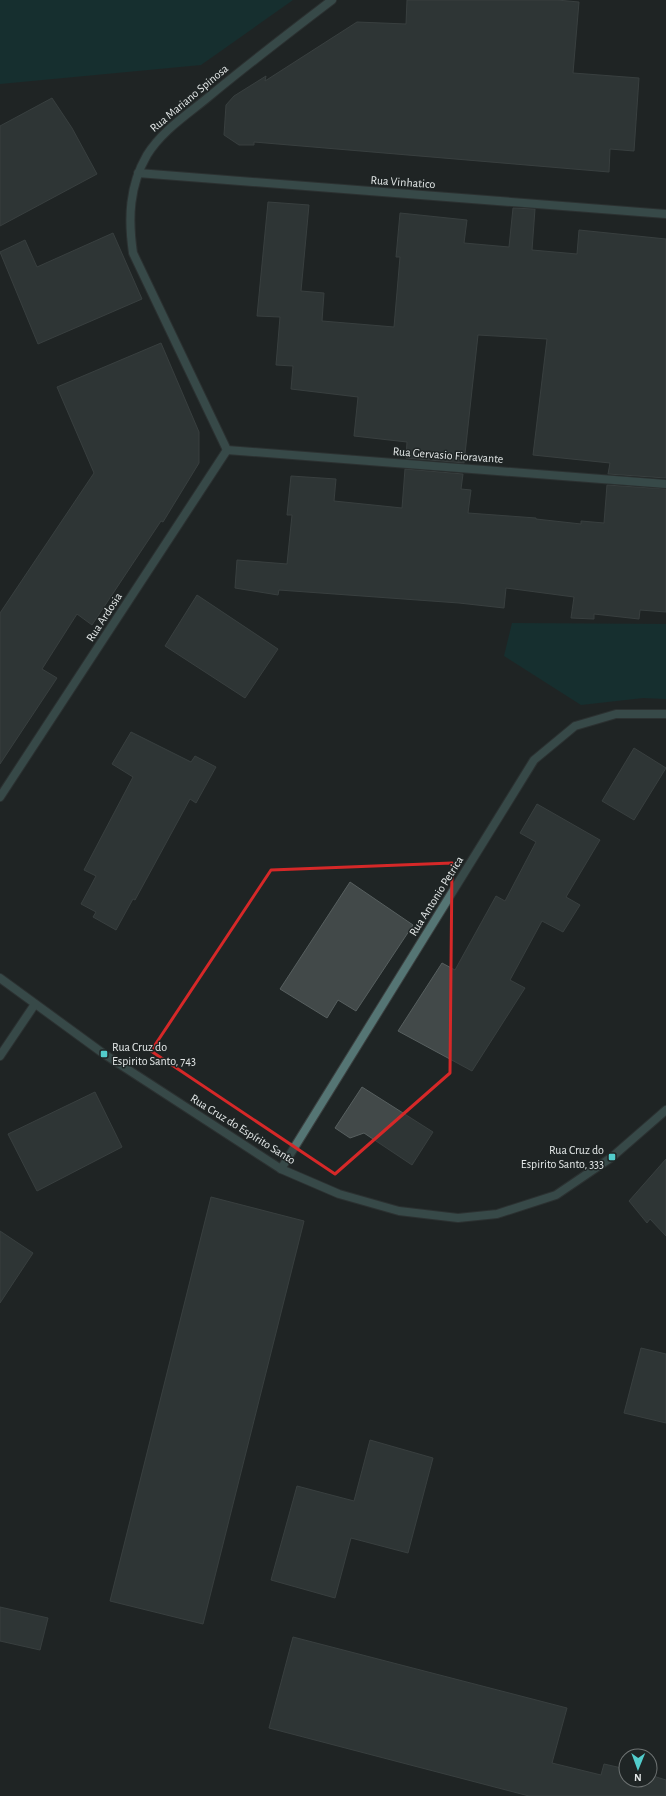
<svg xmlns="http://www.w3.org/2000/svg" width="666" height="1796" viewBox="0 0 666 1796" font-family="'Alegreya Sans',sans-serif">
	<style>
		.green { fill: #0d3c3c }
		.building { fill: #424949; stroke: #575f5f }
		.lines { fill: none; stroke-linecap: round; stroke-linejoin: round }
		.street-casing { stroke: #3b4040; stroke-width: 10 }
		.street { stroke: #557574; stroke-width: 8 }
		.marked { fill: none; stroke: #d62828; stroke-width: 3; stroke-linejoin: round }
		.poi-dot { fill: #52cdcc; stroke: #1f2525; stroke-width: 1.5 }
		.labels { text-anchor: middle; stroke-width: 3; stroke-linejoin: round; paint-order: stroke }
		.street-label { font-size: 12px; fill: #e4e8e8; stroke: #1f2525 }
		.poi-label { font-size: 12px; fill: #e4e8e8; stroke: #1f2525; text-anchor: start }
	</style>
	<rect width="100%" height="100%" fill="#1f2525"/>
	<g class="green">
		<path d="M0 0H293L201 65 0 84Z"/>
		<path d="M512 623 666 624V699L643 698 581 705 504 656Z"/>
	</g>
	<g class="building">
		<path d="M407 0H557L579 2 573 73 639 78 634 151 610 149 609 172 254 142V145H239L224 135 226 105 234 96 266 76 265 81 357 22 406 24Z"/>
		<path d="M52 98 72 128 97 174 0 226V126Z"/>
		<path d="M268 202 309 205 301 291 324 293 322 321 394 327 400 257H396L400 213 467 220 464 243 509 247 513 208 535 209 532 250 577 254 579 230 666 239V478L608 474 610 463 533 455 547 339 478 335 464 463 406 458 407 442 354 436 358 397 291 389 293 366 276 365 280 317 257 316Z"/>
		<path d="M113 233 142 299 38 344 0 252 25 240 37 267Z"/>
		<path d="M161 343 199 432V463L163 522 161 521 92 625 77 614 42 669 57 678 0 764V613L94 473 57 387Z"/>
		<path d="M405 469 463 474 461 489 471 490 468 513 536 518V519L581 524V521L604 523 607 485 666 489V612L640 610 639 619 594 614V619L571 618 574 597 506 588 504 608 459 603 279 590 278 595 235 588 237 560 287 564 292 515H287L291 476 336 479 334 501 402 508Z"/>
		<path d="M197 595 278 649 245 698 165 646Z"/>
		<path d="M131 732 191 762 195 756 216 767 196 803 190 799 135 900 133 899 116 930 93 917 96 912 81 904 96 876 84 870 133 777 112 764Z"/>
		<path d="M634 748 666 768 634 820 602 801Z"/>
		<path d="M537 804 600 840 566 897 580 905 563 932 542 921 510 980 525 988 472 1071 398 1031 442 963 455 970 496 896 505 901 536 842 520 833Z"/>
		<path d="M350 882 413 925 356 1011 338 1000 327 1018 280 989Z"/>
		<path d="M362 1087 433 1132 412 1165 364 1133 350 1138 335 1128Z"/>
		<path d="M95 1092 122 1147 37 1191 8 1134Z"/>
		<path d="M666 1159V1236L650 1219 647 1223 629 1201Z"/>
		<path d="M211 1197 304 1221 203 1624 110 1601Z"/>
		<path d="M0 1231 33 1253 0 1303Z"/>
		<path d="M641 1348 666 1354V1423L624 1413Z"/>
		<path d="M370 1440 433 1458 408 1553 351 1538 335 1598 271 1580 297 1486 354 1501Z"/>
		<path d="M0 1607 48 1618 40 1650 0 1641Z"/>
		<path d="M293 1637 567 1708 552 1763 601 1775 604 1764 626 1769V1780H650V1775L666 1780V1796H529L269 1728Z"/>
	</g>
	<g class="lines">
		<g class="street-casing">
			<g id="street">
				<path d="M138 173 666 214"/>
				<path d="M227 450 133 253C128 219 129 186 147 155 161 132 185 116 206 99 247 65 290 32 332 0"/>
				<path d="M227 450 666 484"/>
				<path d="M0 797 227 450"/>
				<path d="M0 978 104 1054 281 1169 339 1194 399 1211 458 1218 497 1214 556 1195 612 1157 666 1110"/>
				<path d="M0 1056 35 1004"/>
				<path d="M281 1169 534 760 575 726 616 714H666"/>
			</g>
		</g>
		<use href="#street" class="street"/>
	</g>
	<path d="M0 0H666V1796H0ZM452 863 450 1073 335 1174 151 1051 271 870Z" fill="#1f2525" fill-opacity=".55" fill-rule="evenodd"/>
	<path class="marked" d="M452 863 450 1073 335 1174 151 1051 271 870Z"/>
	<g class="poi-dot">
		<rect x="100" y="1050" width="8" height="8" rx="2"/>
		<rect x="608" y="1153" width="8" height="8" rx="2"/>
	</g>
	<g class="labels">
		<g class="street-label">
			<text transform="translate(189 98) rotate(-40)" y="4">Rua Mariano Spinosa</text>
			<text transform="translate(403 182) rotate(4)" y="4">Rua Vinhatico</text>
			<text transform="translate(448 455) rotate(4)" y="4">Rua Gervasio Fioravante</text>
			<text transform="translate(104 617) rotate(-57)" y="4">Rua Ardosia</text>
			<text transform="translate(436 896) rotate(-58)" y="4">Rua Antonio Petrica</text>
			<text transform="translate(243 1129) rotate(32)" y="4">Rua Cruz do Espírito Santo</text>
		</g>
		<g class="poi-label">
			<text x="112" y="1051">Rua Cruz do<tspan x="112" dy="14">Espirito Santo, 743</tspan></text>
			<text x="604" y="1154" text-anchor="end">Rua Cruz do<tspan x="604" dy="14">Espirito Santo, 333</tspan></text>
		</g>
	</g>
	<g transform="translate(638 1768) rotate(181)"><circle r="19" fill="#1f2525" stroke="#6e7373"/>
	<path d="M0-3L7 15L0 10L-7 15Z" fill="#52cdcc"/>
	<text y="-6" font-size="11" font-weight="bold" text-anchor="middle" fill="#e4e8e8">N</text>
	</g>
</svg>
